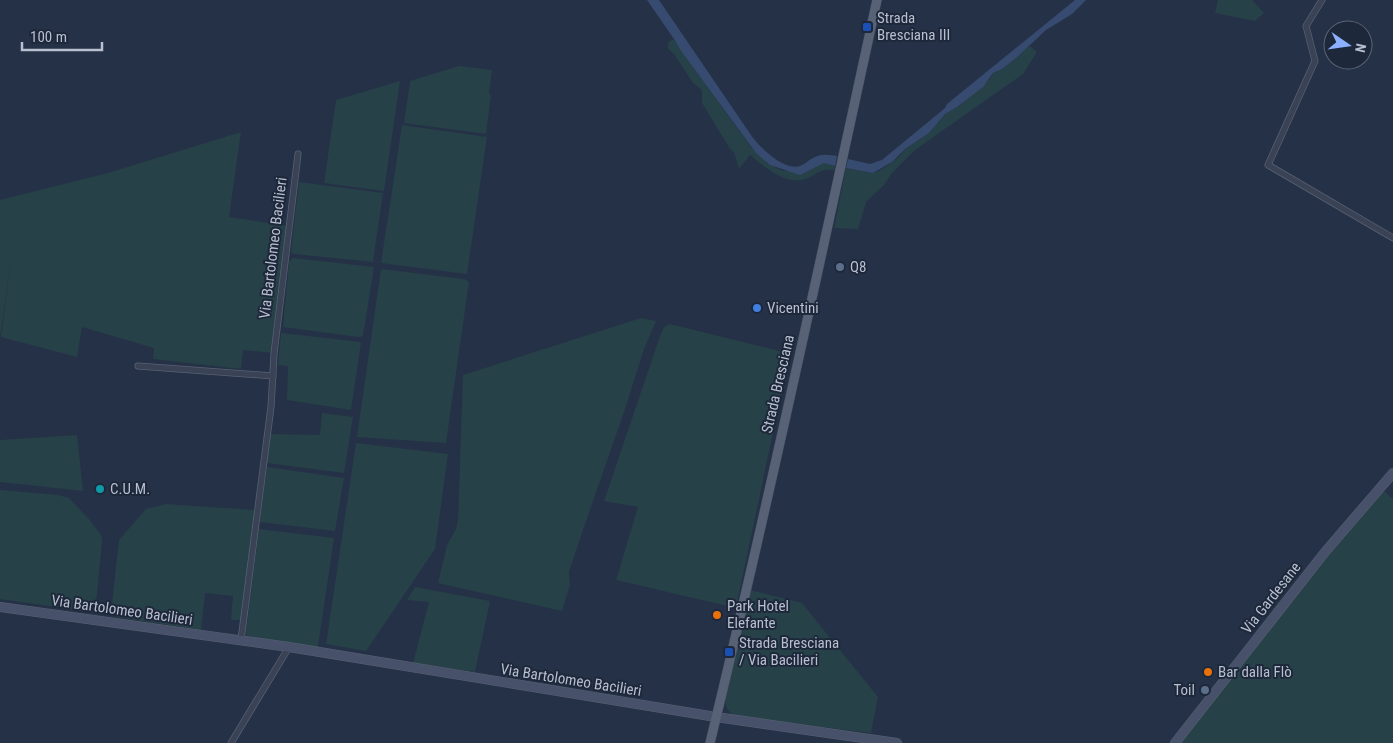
<svg xmlns="http://www.w3.org/2000/svg" width="1393" height="743" viewBox="0 0 1393 743" font-family="'Roboto Condensed',sans-serif">
	<style>
		.green { fill: #274148 }
		.water { fill: #374a6f }
		.lines { fill: none; stroke-linecap: round; stroke-linejoin: round }
		.street-casing { stroke: #586173; stroke-width: 7 }
		.secondary-casing { stroke: #586173; stroke-width: 10 }
		.primary-casing { stroke: #434c5f; stroke-width: 10 }
		.street { stroke: #3a4356; stroke-width: 5.5 }
		.secondary { stroke: #475169; stroke-width: 9 }
		.primary { stroke: #586276; stroke-width: 9 }
		.transit-dot { fill: #1a4fb4; stroke: #1e283b; stroke-width: 2 }
		.service-dot { fill: #5c6f8a; stroke: #1e283b; stroke-width: 2 }
		.shop-dot { fill: #3f7fe0; stroke: #1e283b; stroke-width: 2 }
		.culture-dot { fill: #0f9aa8; stroke: #1e283b; stroke-width: 2 }
		.food-dot { fill: #e8710a; stroke: #1e283b; stroke-width: 2 }
		.labels { text-anchor: middle; stroke-width: 4; stroke-linejoin: round; paint-order: stroke }
		.poi-label { font-size: 15px; fill: #b8bfcf; stroke: #1e283b; text-anchor: start }
		.street-label { font-size: 15px; fill: #b8bfcf; stroke: #1e283b }
	</style>
	<rect width="100%" height="100%" fill="#253147"/>
	<g class="green">
		<path d="M1218 0H1252L1264 13 1255 21 1215 13Z"/>
		<path d="M674 39 681 51 751 147 770 165 783 171 824 163 835 166 834 170C818 168 818 175 805 179 786 186 763 166 750 155L739 169 734 152 730 149 702 103V90L693 83 674 54 668 49V42Z"/>
		<path d="M1030 46 1037 52 1023 74 915 150 892 173 884 185 866 202 858 229 834 228 846 168 873 173 881 170 899 157 905 149 929 133 945 114 957 107 990 79 993 73 1002 69 1015 59 1021 51Z"/>
		<path d="M459 66 492 70 489 94 491 95 486 134 404 123 410 81Z"/>
		<path d="M400 81 384 191 324 183 336 100Z"/>
		<path d="M402 125 487 137 467 274 381 263Z"/>
		<path d="M241 132 229 217 288 226 273 353 243 350 241 369 153 359 154 348 82 327 77 357 1 337 12 252 0 338V200L108 173Z"/>
		<path d="M299 182 383 193 373 262 294 254 291 252Z"/>
		<path d="M293 258 374 267 363 336 358 337 283 327 289 262Z"/>
		<path d="M381 269 464 279 469 282 446 443 357 437Z"/>
		<path d="M641 318 656 321 644 349 624 412 583 530 569 572 570 585 562 611 438 583 447 545 456 529 458 521 463 375Z"/>
		<path d="M670 324 783 352 789 357 736 608 616 580 638 507 604 501 660 336 664 327Z"/>
		<path d="M281 333 361 342 351 410 287 400 288 368 287 366 278 365Z"/>
		<path d="M322 413 353 417 344 473 267 463 271 434 320 435Z"/>
		<path d="M77 435 83 491 0 482V440Z"/>
		<path d="M356 443 448 454 435 549 366 651 326 644Z"/>
		<path d="M267 467 344 478 335 531 260 522Z"/>
		<path d="M0 490 58 495 69 498 88 518 101 535 102 541 96 604 91 612 0 599Z"/>
		<path d="M1383 490 1393 499V743H1180L1322 561Z"/>
		<path d="M166 504 255 510 241 620H231L233 596 205 593 201 630 116 617 112 603 119 540 146 509Z"/>
		<path d="M259 529 334 538 318 647 247 637 246 633Z"/>
		<path d="M415 587 490 601 475 672 413 663 429 602 407 600Z"/>
		<path d="M750 590 802 603 878 697 871 733 735 716C727 711 726 707 725 699Z"/>
	</g>
	<g class="water">
		<path d="M647 0H659L753 138C762 149 784 171 800 166 805 164 809 160 813 158 821 153 829 155 837 156L835 166 824 163 800 175 770 165 756 153 681 51 674 39Z"/>
		<path d="M1075 0H1086L1072 14 1046 30 1015 59 1002 69 993 73 983 87 957 107 945 114 929 133 905 149 892 162 873 173 846 168 848 159 870 164 882 160 945 108 947 104Z"/>
	</g>
	<g class="lines">
		<g class="street-casing">
			<g id="street">
				<path d="M1322 0 1306 26 1315 61 1268 165 1393 238"/>
				<path d="M138 366 273 376"/>
				<path d="M241 640 271 407 274 354 298 154"/>
				<path d="M231 743 289 647"/>
			</g>
		</g>
		<g class="secondary-casing">
			<g id="secondary">
				<path d="M0 607 289 647 716 717 897 743"/>
				<path d="M1175 743 1325 552 1393 473"/>
			</g>
		</g>
		<g class="primary-casing">
			<path id="primary" d="M710 743C770 496 823 248 877 0"/>
		</g>
		<use href="#street" class="street"/>
		<use href="#secondary" class="secondary"/>
		<use href="#primary" class="primary"/>
	</g>
	<g class="transit-dot">
		<rect x="862" y="22" width="10" height="10" rx="2.5"/>
		<rect x="724" y="647" width="10" height="10" rx="2.5"/>
	</g>
	<g class="service-dot">
		<circle cx="840" cy="267" r="5"/>
		<circle cx="1205" cy="690" r="5"/>
	</g>
	<circle class="shop-dot" cx="757" cy="308" r="5"/>
	<circle class="culture-dot" cx="100" cy="489" r="5"/>
	<g class="food-dot">
		<circle cx="717" cy="615" r="5"/>
		<circle cx="1208" cy="672" r="5"/>
	</g>
	<g class="labels">
		<g class="poi-label">
			<text x="877" y="23">Strada<tspan x="877" dy="17">Bresciana III</tspan></text>
			<text x="850" y="272">Q8</text>
			<text x="767" y="313">Vicentini</text>
			<text x="110" y="494">C.U.M.</text>
			<text x="727" y="611">Park Hotel<tspan x="727" dy="17">Elefante</tspan></text>
			<text x="739" y="648">Strada Bresciana<tspan x="739" dy="17">/ Via Bacilieri</tspan></text>
			<text x="1218" y="677">Bar dalla Flò</text>
			<text x="1195" y="695" text-anchor="end">Toil</text>
		</g>
		<g class="street-label">
			<text transform="translate(273 248) rotate(-83)" y="5">Via Bartolomeo Bacilieri</text>
			<text transform="translate(778 384) rotate(-77)" y="5">Strada Bresciana</text>
			<text transform="translate(1271 598) rotate(-52)" y="5">Via Gardesane</text>
			<text transform="translate(122 610) rotate(8)" y="5">Via Bartolomeo Bacilieri</text>
			<text transform="translate(571 680) rotate(9)" y="5">Via Bartolomeo Bacilieri</text>
		</g>
	</g>
	<g transform="translate(1348 45) rotate(103)"><circle r="24" fill="#1e283b" stroke="#5c6476"/>
	<path d="M0-4L9 19L0 12L-9 19Z" fill="#8cb0ff"/>
	<text y="-8" font-size="14" font-weight="bold" text-anchor="middle" fill="#b8bfcf">N</text>
	</g>
	<path d="M22 42v8h80v-8" fill="none" stroke="#b8bfcf" stroke-width="2.5"/>
	<text x="30" y="42" font-size="15" fill="#b8bfcf" stroke="#1e283b" stroke-width="4" paint-order="stroke">100 m</text>
</svg>
